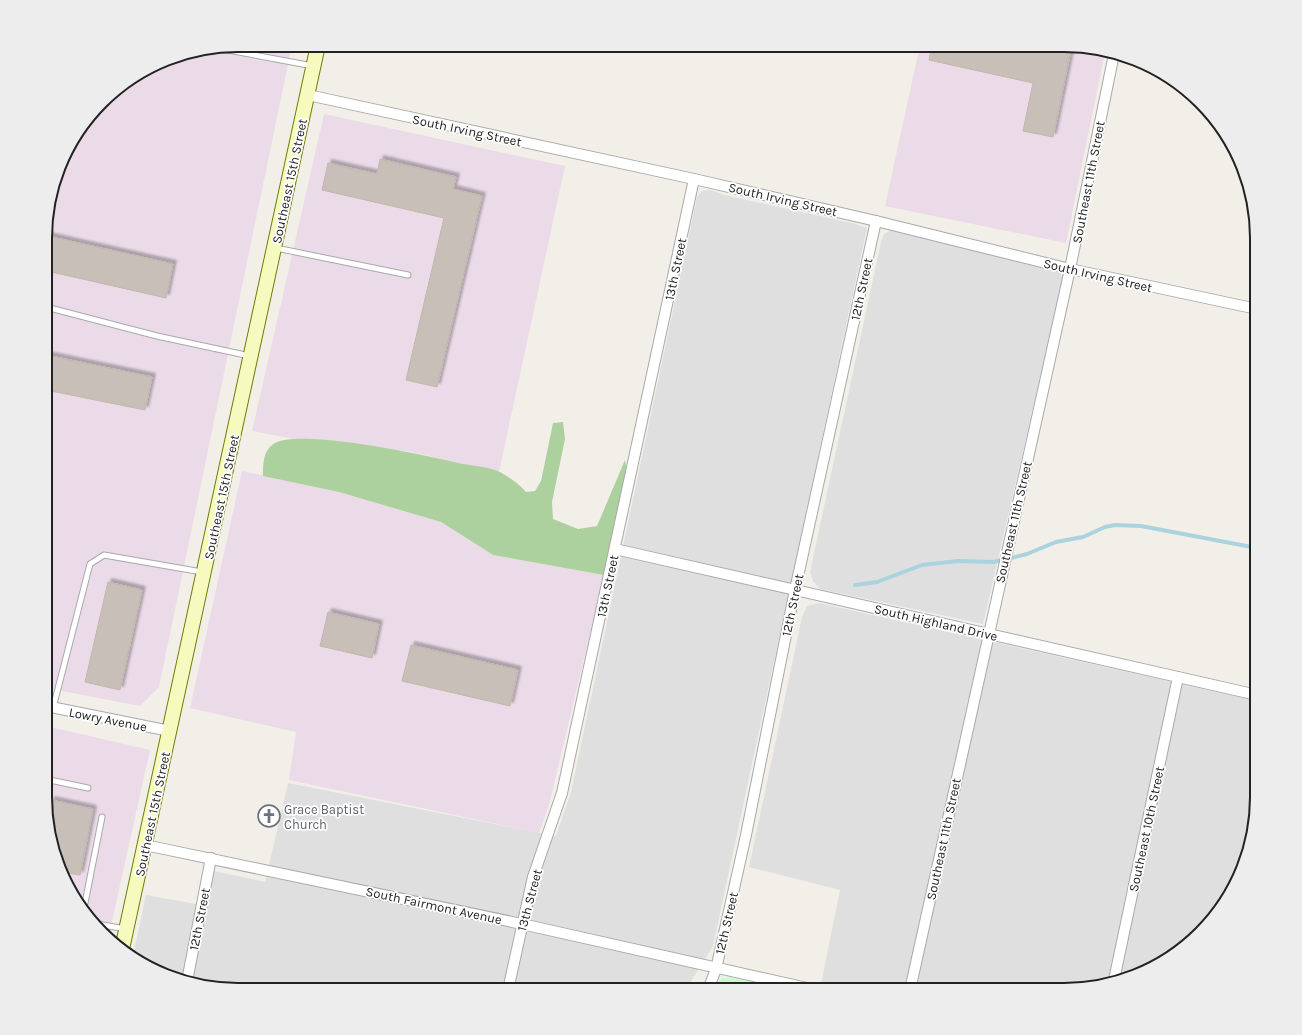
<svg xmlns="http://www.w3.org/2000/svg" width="1302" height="1035" viewBox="0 0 1302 1035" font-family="Karla,sans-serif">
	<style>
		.residential { fill: #e0dfdf }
		.industrial { fill: #ebdbe8 }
		.forest { fill: #add19e }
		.park { fill: #c8facc }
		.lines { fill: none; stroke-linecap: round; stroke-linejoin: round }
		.stream { stroke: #aad3df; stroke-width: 4 }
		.building { fill: #c7bfb8; stroke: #c4b6ab; filter: url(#shadow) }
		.service-casing { stroke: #a9a9a9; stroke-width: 7 }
		.minor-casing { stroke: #a9a9a9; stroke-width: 12 }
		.secondary-casing { stroke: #707d05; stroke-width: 16 }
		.service { stroke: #fff; stroke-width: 5 }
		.minor { stroke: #fff; stroke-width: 10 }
		.secondary { stroke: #f7fabf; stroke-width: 14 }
		.labels { text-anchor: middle; stroke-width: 3.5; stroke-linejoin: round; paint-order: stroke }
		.street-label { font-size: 13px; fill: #222; stroke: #fff }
		.worship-label { font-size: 13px; fill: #5b616d; stroke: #fff; text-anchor: start }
		.rim { fill: none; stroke: #222; stroke-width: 2 }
	</style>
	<defs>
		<filter id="shadow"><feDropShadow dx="3.5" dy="-3.5" stdDeviation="1" flood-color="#0004"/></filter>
	</defs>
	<rect width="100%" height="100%" fill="#f2efe9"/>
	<g class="residential">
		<path d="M710 190 724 195 852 223 867 228 713 946 688 986 700 990H226L164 975 133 956 146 895 207 906 214 871 265 882 288 783 556 836 571 792 697 197 702 191Z"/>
		<path d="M890 231H899L1060 273 1063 278 983 624 820 589 813 581 810 572 881 242 884 234Z"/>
		<path d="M819 603 1257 701V810L1242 871 1209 924 1138 975 1064 990H852L821 984 840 890 749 867 802 617 807 606Z"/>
	</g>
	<g class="industrial">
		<path d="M238 45H292L159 687 140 706 46 688 47 213 71 142 111 93 176 55Z"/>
		<path d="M920 45H1076L1105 52 1066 243 885 206Z"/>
		<path d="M324 114 565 166 499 472 412 452 333 441 294 439 252 431Z"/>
		<path d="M242 471 339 492 441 522 493 555 604 575 549 805 539 833 289 780 296 732 190 708Z"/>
		<path d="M46 726 150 750 108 939 65 882 45 810Z"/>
	</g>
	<path class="forest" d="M563 422 565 439 552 502 553 519 578 529 597 526 625 460 627 472 604 575 493 555 441 522 339 492 263 476C263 464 263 450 275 443 302 428 430 456 464 464 475 466 489 467 500 472 509 477 519 484 526 492L535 491 541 481 553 423Z"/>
	<path class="park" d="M724 978H732L786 990H713L720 980Z"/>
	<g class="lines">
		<path class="stream" d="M855 585 877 582 922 565 958 561 993 562 1007 559 1027 554 1056 542 1083 537 1105 527 1115 525 1141 526 1257 548"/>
	</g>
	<g class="building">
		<path d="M932 45H1005L1040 53 1041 45H1072L1053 137 1023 131 1033 83 929 60Z"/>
		<path d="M380 159 456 177 453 189 482 196 437 387 406 380 444 218 322 190 328 163 377 174Z"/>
		<path d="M47 236 173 264 166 298 47 271Z"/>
		<path d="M46 355 152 377 145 410 46 390Z"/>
		<path d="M108 582 142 590 120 690 85 682Z"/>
		<path d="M328 612 379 624 372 658 320 646Z"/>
		<path d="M411 645 518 670 510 706 402 681Z"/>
		<path d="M51 800 93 809 80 875 62 872 48 818Z"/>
	</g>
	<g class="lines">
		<g class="service-casing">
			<g id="service">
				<path d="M217 48 313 66"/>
				<path d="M276 248 408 275"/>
				<path d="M46 307 157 336 250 356"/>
				<path d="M53 708 90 564 104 555 202 572"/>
				<path d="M45 779 88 788"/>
				<path d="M84 908 102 817"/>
				<path d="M97 924 126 929"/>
			</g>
		</g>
		<g class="minor-casing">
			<g id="minor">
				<path d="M308 95 694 179 876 221 1070 269 1257 309"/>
				<path d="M615 549 1257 695"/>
				<path d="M46 706 170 731"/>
				<path d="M145 845 522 924 816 990"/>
				<path d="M1114 980 1178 677"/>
				<path d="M187 981 211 858"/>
				<path d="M508 990 533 877 562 793 694 179"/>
				<path d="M708 990 716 969 746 835 795 590 876 221"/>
				<path d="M910 990 1070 269 1114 54"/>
			</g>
		</g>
		<g class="secondary-casing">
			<path id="secondary" d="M122 949 318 45"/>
		</g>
		<use href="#service" class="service"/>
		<use href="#minor" class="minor"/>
		<use href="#secondary" class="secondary"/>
	</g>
	<defs>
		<g id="church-ring" transform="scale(1.15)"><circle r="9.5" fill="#fff" stroke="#6b7280" stroke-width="1.5"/><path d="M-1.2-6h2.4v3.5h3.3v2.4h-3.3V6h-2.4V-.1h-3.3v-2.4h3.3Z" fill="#6b7280"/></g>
	</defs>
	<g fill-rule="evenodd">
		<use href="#church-ring" x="269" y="816"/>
	</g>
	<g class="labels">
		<g class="street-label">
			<text transform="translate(467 130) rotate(12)" y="5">South Irving Street</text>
			<text transform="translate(289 181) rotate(-78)" y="5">Southeast 15th Street</text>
			<text transform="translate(1088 182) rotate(-79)" y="5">Southeast 11th Street</text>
			<text transform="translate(783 199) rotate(13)" y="5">South Irving Street</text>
			<text transform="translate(675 269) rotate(-78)" y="5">13th Street</text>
			<text transform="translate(1098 275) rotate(13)" y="5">South Irving Street</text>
			<text transform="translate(861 289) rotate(-78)" y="5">12th Street</text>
			<text transform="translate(221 497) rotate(-78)" y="5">Southeast 15th Street</text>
			<text transform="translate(1013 522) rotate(-77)" y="5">Southeast 11th Street</text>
			<text transform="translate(607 586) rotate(-78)" y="5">13th Street</text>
			<text transform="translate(792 605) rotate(-78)" y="5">12th Street</text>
			<text transform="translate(936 622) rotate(13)" y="5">South Highland Drive</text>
			<text transform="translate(108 719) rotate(11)" y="5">Lowry Avenue</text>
			<text transform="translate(152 814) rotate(-78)" y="5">Southeast 15th Street</text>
			<text transform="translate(1146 829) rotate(-78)" y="5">Southeast 10th Street</text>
			<text transform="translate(943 839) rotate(-78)" y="5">Southeast 11th Street</text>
			<text transform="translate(529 900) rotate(-75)" y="5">13th Street</text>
			<text transform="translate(434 905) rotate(12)" y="5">South Fairmont Avenue</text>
			<text transform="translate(199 919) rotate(-79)" y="5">12th Street</text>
			<text transform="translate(726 923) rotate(-77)" y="5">12th Street</text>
		</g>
		<g class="worship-label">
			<text x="284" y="814">Grace Baptist<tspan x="284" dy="15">Church</tspan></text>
		</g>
	</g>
	<path d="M0 0H1302V1035H0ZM238 52H1064A186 186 0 0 1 1250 238V797A186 186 0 0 1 1064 983H238A186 186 0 0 1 52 797V238A186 186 0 0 1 238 52Z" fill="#ededed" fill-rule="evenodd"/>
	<path class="rim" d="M238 52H1064A186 186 0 0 1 1250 238V797A186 186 0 0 1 1064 983H238A186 186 0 0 1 52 797V238A186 186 0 0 1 238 52Z"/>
</svg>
